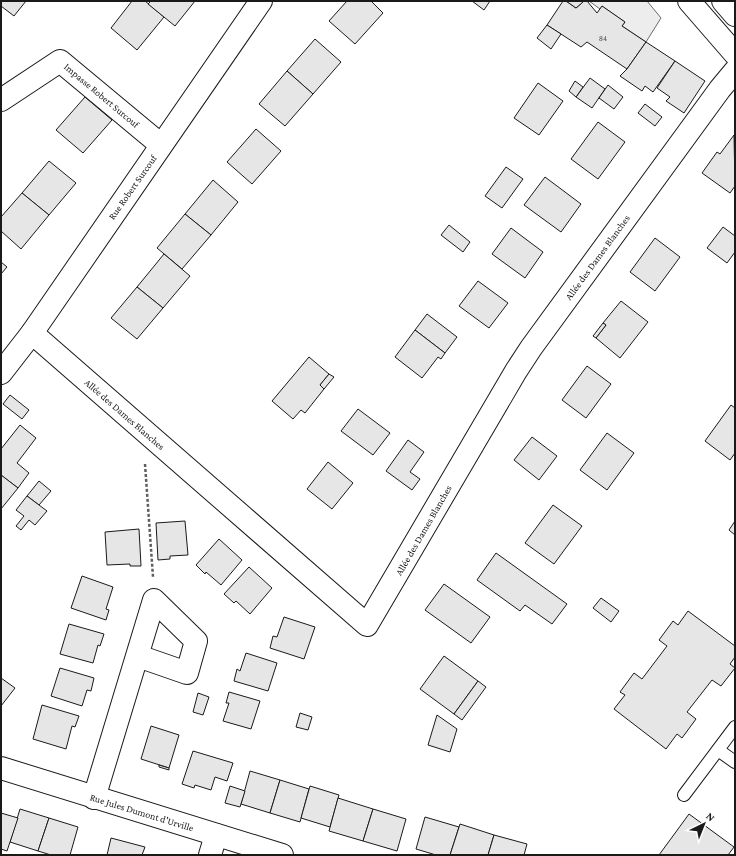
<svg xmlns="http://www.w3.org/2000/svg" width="736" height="856" viewBox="0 0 736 856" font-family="'Crimson Pro',serif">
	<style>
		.built { fill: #ededed; stroke: #6a6a6a }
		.building { fill: #e6e6e6; stroke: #1a1a1a }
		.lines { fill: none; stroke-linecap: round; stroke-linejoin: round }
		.service-casing { stroke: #1a1a1a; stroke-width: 14 }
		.minor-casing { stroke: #1a1a1a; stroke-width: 24 }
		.primary-casing { stroke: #1a1a1a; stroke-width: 24 }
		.path { stroke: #5f5f5f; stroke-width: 2.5; stroke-dasharray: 3 2; stroke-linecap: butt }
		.service { stroke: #fff; stroke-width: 12 }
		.minor { stroke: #fff; stroke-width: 22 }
		.primary { stroke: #fff; stroke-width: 22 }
		.labels { text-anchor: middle; stroke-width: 3; stroke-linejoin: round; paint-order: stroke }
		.number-label { font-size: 8px; fill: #4d4d4d }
		.street-label { font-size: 10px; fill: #1a1a1a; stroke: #fff }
	</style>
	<rect width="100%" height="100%" fill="#fff"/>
	<path class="built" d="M589 1H647L661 18 646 42 622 26 625 22 602 6 600 9Z"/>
	<g class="building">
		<path d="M1 1H26L14 16 1 6Z"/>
		<path d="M132 1H145L164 17 137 50 111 28Z"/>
		<path d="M151 1H195L175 26 148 4Z"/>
		<path d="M347 1H371L383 13 355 44 329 21Z"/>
		<path d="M472 1H490L484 10Z"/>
		<path d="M563 1H566L576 8 584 1H587L597 13 602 6 625 22 622 26 646 42 627 69 587 42 581 47 547 25Z"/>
		<path d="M566 1H582L583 2 576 8Z"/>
		<path d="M547 25 561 34 551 49 537 38Z"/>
		<path d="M315 39 341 62 313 94 287 71Z"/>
		<path d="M646 42 675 61 653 92 645 86 642 91 620 76 627 69Z"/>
		<path d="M675 61 705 81 684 113 666 101 670 97 657 88Z"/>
		<path d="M287 71 313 94 285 126 259 104Z"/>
		<path d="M590 78 605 89 592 108 576 97Z"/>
		<path d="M575 81 583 87 576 97 569 91Z"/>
		<path d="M538 83 563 101 539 135 514 118Z"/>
		<path d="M608 85 623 97 614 109 599 98Z"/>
		<path d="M85 97 112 120 83 153 56 130Z"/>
		<path d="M645 104 662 117 655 126 638 113Z"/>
		<path d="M598 122 625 142 598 179 571 159Z"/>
		<path d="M256 129 281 151 252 184 227 162Z"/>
		<path d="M734 135 735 186 730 193 702 173 717 152 720 154Z"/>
		<path d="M49 161 76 183 49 215 22 193Z"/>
		<path d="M506 167 523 179 502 208 485 196Z"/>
		<path d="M545 177 581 204 561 232 524 205Z"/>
		<path d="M213 180 238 202 211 235 185 214Z"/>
		<path d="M22 193 49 215 21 249 1 231V217Z"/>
		<path d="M185 214 211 235 182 269 157 248Z"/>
		<path d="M449 225 470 242 463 252 441 235Z"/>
		<path d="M723 227 735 236V252L727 263 707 248Z"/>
		<path d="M511 228 543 252 525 278 492 254Z"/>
		<path d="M655 238 680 257 655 291 630 272Z"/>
		<path d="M164 254 190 276 163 308 137 287Z"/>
		<path d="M1 262 7 267 1 274Z"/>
		<path d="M478 281 508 303 489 328 459 306Z"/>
		<path d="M137 287 163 308 137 339 111 318Z"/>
		<path d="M621 301 648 322 620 358 596 338 606 325 603 323Z"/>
		<path d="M427 314 457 337 445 353 415 330Z"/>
		<path d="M603 323 606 325 596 338 593 336Z"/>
		<path d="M415 330 445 353 441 359 438 357 422 378 395 357Z"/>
		<path d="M309 357 329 374 320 385 324 389 305 413 301 410 293 419 272 401Z"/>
		<path d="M587 366 611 384 586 418 562 400Z"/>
		<path d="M329 374 334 377 324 389 320 385Z"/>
		<path d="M10 395 29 410 22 419 3 404Z"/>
		<path d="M731 405 735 408V453L730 460 705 441Z"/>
		<path d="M358 409 390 433 373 455 341 431Z"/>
		<path d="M20 425 36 438 17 463 29 473 18 488 1 475V449Z"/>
		<path d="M607 433 634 453 607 490 580 470Z"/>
		<path d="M532 437 557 456 539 480 514 460Z"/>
		<path d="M408 440 424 452 410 472 420 479 412 490 386 471Z"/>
		<path d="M328 462 353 483 332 509 307 489Z"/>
		<path d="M1 475 18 488 1 509Z"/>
		<path d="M39 481 51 491 39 505 27 496Z"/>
		<path d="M27 496 47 511 35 525 29 520 21 530 16 526 24 516 16 510Z"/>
		<path d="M553 505 582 526 554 564 525 543Z"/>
		<path d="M185 521 188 555 170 556V559L158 560 156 523Z"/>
		<path d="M735 521V535L729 530Z"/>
		<path d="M139 529 141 566H130V564L107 565 105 532Z"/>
		<path d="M219 539 242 560 221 585 206 572 205 574 196 565Z"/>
		<path d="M496 553 567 604 552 624 525 605 520 611 477 580Z"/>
		<path d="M249 567 272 588 250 614 236 601 234 603 224 594Z"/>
		<path d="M82 576 113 587 106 609 109 610 106 620 71 608Z"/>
		<path d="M444 584 490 617 471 643 425 610Z"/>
		<path d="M601 598 619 611 611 622 593 608Z"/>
		<path d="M688 611 735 646V657L730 664 735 668 721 686 712 680 687 712 696 719 682 738 677 734 666 749 614 709 625 695 620 692 634 673 642 679 667 646 659 640 673 621 678 625Z"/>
		<path d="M284 617 315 627 304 659 270 648 273 636 277 637Z"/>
		<path d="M69 624 104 634 100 646 98 645 93 663 60 654Z"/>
		<path d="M246 653 277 663 268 691 234 681 237 669 240 671Z"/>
		<path d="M444 656 478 681 454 714 420 689Z"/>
		<path d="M60 668 94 678 91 691 87 690 82 706 51 696Z"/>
		<path d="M1 678 15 688 1 706Z"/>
		<path d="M478 681 486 687 462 720 454 714Z"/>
		<path d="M229 692 260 701 251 729 223 721 229 703H226Z"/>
		<path d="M198 693 209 697 203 715 193 712Z"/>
		<path d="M42 705 79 716 75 727 72 726 66 749 33 739Z"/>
		<path d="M300 713 312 717 308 730 296 727Z"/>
		<path d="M437 715 457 729 450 752 428 745Z"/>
		<path d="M151 726 179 735 169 768 141 759Z"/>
		<path d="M193 751 233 763 227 781 215 777 211 790 195 785 194 788 182 784Z"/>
		<path d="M159 765 169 768V770L159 767Z"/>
		<path d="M250 771 280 780 270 813 241 804Z"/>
		<path d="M280 780 309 789 300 822 270 813Z"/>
		<path d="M230 786 245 791 240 807 225 803Z"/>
		<path d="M310 786 339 795 330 827 301 818Z"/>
		<path d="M338 798 373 809 363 841 329 831Z"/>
		<path d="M20 809 49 818 38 851 10 842Z"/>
		<path d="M373 809 406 819 397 851 363 841Z"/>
		<path d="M1 813 18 818 7 851 1 849Z"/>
		<path d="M689 814 734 847 728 855H659Z"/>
		<path d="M425 817 459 827 450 855H436L416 849Z"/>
		<path d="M49 818 78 827 70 855H51L38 851Z"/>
		<path d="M460 824 494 835 488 855H450Z"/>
		<path d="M494 835 527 844 524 855H488Z"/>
		<path d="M111 838 145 847 142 855H107Z"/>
	</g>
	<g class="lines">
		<g class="service-casing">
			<g id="service">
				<path d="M718 750 735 762"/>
				<path d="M684 795 735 727"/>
			</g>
		</g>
		<g class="minor-casing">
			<g id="minor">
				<path d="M1 100 60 61 161 145"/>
				<path d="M32 333 367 625 516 371 531 348 720 89 735 71"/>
				<path d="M1 373 32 333 261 1"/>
				<path d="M1 768 282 855"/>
				<path d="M94 798 154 600 196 641 187 673 138 656"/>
				<path d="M210 855 216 835"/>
			</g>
		</g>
		<g class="primary-casing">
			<g id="primary">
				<path d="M689 1 735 54"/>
				<path d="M723 1 735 15"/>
			</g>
		</g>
		<path class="path" d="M145 464 153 577"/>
		<use href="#service" class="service"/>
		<use href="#minor" class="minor"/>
		<use href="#primary" class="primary"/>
	</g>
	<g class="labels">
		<g class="number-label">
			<text x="603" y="41">84</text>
		</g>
		<g class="street-label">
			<text transform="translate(102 95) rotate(40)" y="4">Impasse Robert Surcouf</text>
			<text transform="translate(132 187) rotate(-55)" y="4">Rue Robert Surcouf</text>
			<text transform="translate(597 257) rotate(-54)" y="4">Allée des Dames Blanches</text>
			<text transform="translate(125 414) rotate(41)" y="4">Allée des Dames Blanches</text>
			<text transform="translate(423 530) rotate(-60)" y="4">Allée des Dames Blanches</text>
			<text transform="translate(142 812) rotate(17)" y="4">Rue Jules Dumont d'Urville</text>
		</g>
	</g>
	<rect width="736" height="856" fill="none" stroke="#1a1a1a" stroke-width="4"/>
	<g transform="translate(704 824) rotate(43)" stroke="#ffffff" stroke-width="3" paint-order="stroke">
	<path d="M0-3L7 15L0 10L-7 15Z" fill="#1a1a1a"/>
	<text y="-6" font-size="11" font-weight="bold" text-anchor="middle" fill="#1a1a1a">N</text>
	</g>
</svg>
